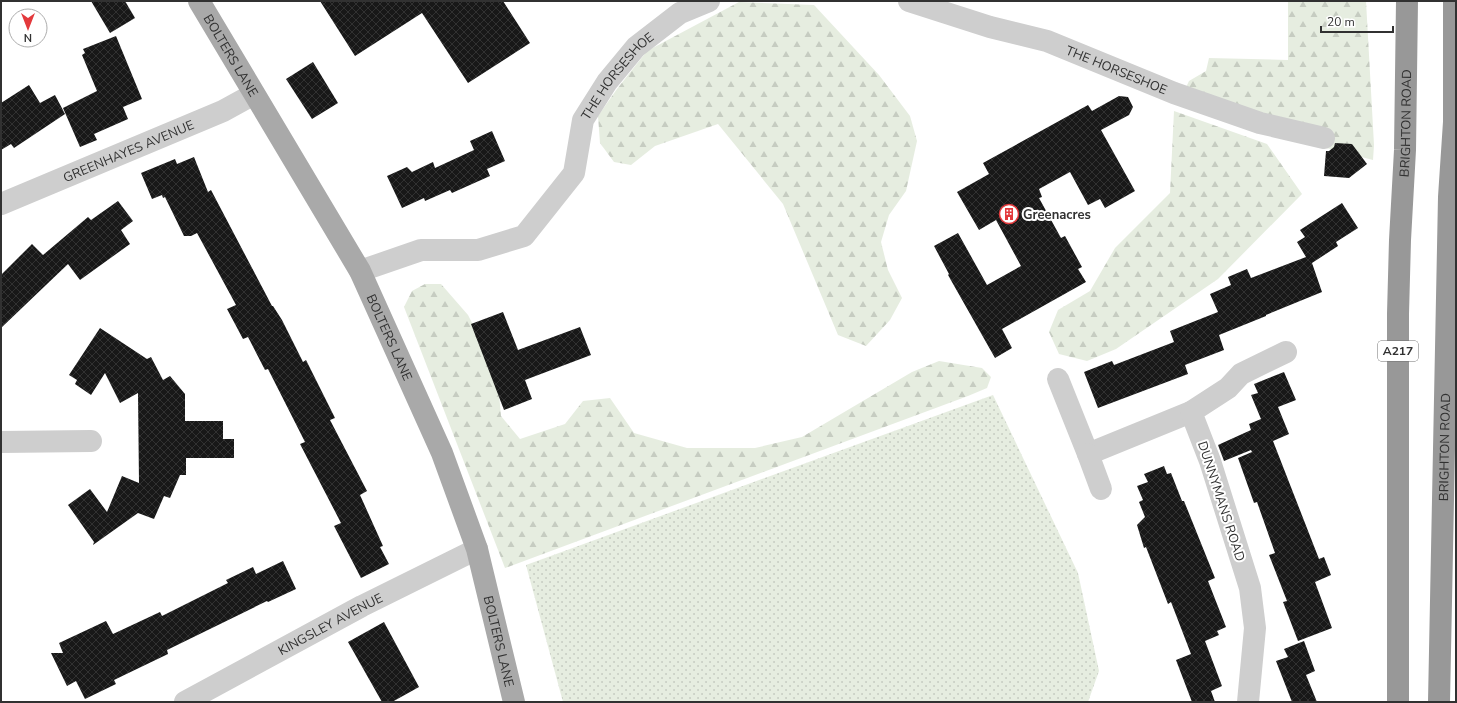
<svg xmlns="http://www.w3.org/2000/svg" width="1457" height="703" viewBox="0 0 1457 703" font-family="'Nunito Sans',sans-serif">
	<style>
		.grass { fill: url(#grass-dots) }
		.forest { fill: url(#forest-firs) }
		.building { fill: url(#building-cross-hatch) }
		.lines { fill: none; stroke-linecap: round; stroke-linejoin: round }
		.minor { stroke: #cecece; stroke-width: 22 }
		.major { stroke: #a9a9a9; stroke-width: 22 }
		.highway { stroke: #989898; stroke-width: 22 }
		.labels { text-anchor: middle; stroke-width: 4; stroke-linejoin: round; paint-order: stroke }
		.shield { fill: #fff; stroke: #6f6f6f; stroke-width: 1 }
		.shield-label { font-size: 12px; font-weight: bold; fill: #313131 }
		.street-label { font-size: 13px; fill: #313131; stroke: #fff }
		.poi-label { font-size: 13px; font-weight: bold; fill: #313131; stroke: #fff; text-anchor: start }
	</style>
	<defs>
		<pattern id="grass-dots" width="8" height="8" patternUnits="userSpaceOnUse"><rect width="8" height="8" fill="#e6ede0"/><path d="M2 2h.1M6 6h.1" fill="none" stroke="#c6ccc1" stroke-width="1.8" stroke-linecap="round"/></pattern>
		<pattern id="forest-firs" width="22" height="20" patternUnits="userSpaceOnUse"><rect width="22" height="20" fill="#e6ede0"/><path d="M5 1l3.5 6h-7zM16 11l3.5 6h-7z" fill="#c6ccc1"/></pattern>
		<pattern id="building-cross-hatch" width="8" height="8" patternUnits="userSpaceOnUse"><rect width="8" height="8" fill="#181818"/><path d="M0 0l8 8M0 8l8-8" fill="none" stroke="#313131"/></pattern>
	</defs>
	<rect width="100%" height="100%" fill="#fff"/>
	<path class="grass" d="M993 395 1078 573 1099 671 1088 702H563L526 565Z"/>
	<g class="forest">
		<path d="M1288 1H1366L1374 145 1373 160 1272 134 1180 100 1189 81 1206 71 1209 58 1288 60Z"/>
		<path d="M739 2 814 5 879 75 910 116 917 141 906 191 889 215 881 242 888 270 902 298 890 320 866 346 838 335 783 204 718 124 655 146 631 165 614 162 600 143 598 116 617 89 647 51Z"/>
		<path d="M1174 111 1267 144 1302 194 1218 279 1116 349 1087 361 1059 354 1049 332 1058 310 1090 291 1115 248 1170 193Z"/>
		<path d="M425 284H441L468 315 497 372 501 416 520 439 565 424 583 401 610 398 634 433 687 448H755L802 437 912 372 939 361 982 368 991 377 987 388 968 396 505 568 404 307 412 291Z"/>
	</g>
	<g class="building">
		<path d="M91 1H125L135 18 110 33Z"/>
		<path d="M320 1H503L530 43 468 83 422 13 355 56Z"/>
		<path d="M116 36 142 99 123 107 128 119 94 134 97 140 80 147 63 108 97 91 82 55 85 53 83 49Z"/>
		<path d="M313 62 338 103 312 119 286 79Z"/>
		<path d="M29 85 40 103 55 95 65 114 14 148 11 144 1 150V103Z"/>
		<path d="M1119 96 1128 97 1133 107 1129 115 1101 130 1135 191 1105 208 1100 199 1088 205 1070 172 1039 189 1042 197 1039 198 1061 238 1065 236 1082 267 1078 269 1086 282 1002 329 1012 348 995 358 948 275 949 274 934 246 958 233 987 285 1021 266 996 220 979 230 957 192 989 174 983 163 1088 105 1092 111Z"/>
		<path d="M492 131 505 161 487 169 490 176 452 193 450 190 425 201 424 198 402 208 387 176 407 167 412 172 433 162 435 168 474 150 470 141Z"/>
		<path d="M1335 143 1352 144 1367 164 1349 178 1324 176 1326 151H1329L1334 147Z"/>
		<path d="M194 157 208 192 211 190 272 306H273L282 320 303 362 306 360 335 418 330 420 367 491 360 495 383 546 380 547 389 564 361 578 334 526 341 523 300 444 305 442 268 369 265 370 248 337 243 339 227 309 236 305 197 233 191 236H184L165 197 163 198 162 195 152 199 141 173 175 159 177 164Z"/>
		<path d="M118 201 133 221 121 230 130 244 80 280 68 264 1 328V275L32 244 43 255 88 217 91 220Z"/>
		<path d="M1342 203 1358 228 1336 242 1338 246 1312 263 1322 292 1266 315V316L1219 335 1224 350 1185 365 1188 374 1098 408 1084 372 1112 361 1114 365 1174 342 1170 331 1218 312 1210 294 1231 285 1228 277 1247 269 1251 278 1306 257 1297 242 1305 237 1300 230Z"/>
		<path d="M503 312 518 350 580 327 591 355 525 380 532 399 504 410 471 324Z"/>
		<path d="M100 328 147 359 151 357 163 380 170 376 185 394V421H223V439H234V458H186V475H180L170 498 164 496 154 519 138 513 93 545 94 542 68 505 90 489 107 512 122 476 139 483 138 393 120 403 105 373 91 395 75 384 77 380 69 375Z"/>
		<path d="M1284 372 1296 400 1278 407 1289 434 1273 441 1319 559 1324 557 1331 575 1315 582 1332 628 1298 641 1283 602 1287 601 1269 555 1275 553 1257 502 1254 503 1238 458 1252 452 1251 450 1224 461 1218 445 1251 430 1249 424 1261 419 1251 395 1258 393 1254 384Z"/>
		<path d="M1164 466 1167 474 1171 473 1182 501H1184L1215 578 1208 581 1226 627 1217 631 1219 635 1205 641 1222 686 1211 691 1215 702H1192L1176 660 1191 654 1171 602 1168 604 1146 547 1144 548 1137 525 1145 517 1139 502 1143 500 1137 486 1148 482 1144 474Z"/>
		<path d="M283 561 296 589 268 602 267 601 167 650 168 654 114 680 116 684 85 699 76 681 67 686 51 653H63L59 643 106 621 113 634 160 612 162 616 228 583 226 580 253 567 256 574Z"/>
		<path d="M384 622 419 687 392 702H382L348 642Z"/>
		<path d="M1304 641 1315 671 1306 675 1317 702H1292L1276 661 1288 657 1284 649Z"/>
	</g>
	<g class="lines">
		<g class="minor">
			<path id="s1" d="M909 1 990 27 1047 41 1174 93 1260 123 1324 138"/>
			<path id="s2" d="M1 204 223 111 254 94"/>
			<path id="s3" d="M360 271 421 250H478L524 236 574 173 583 120 607 82 636 47 680 13 709 1"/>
			<path d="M1058 379 1088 454 1191 412"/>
			<path d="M1 442 91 441"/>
			<path d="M1088 454 1101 489"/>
			<path id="s4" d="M185 702 362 606 477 549"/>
			<path d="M1248 702 1255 628 1250 588 1210 461 1191 412 1228 388 1241 374 1286 352"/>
		</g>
		<path class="major" id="s5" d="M199 1 360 271 442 453 477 549 514 702"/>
		<g class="highway">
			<path id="s6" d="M1398 702V314L1400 240 1405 150 1407 1"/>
			<path id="s7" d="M1439 702 1449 197 1454 122V1"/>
		</g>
	</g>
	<defs>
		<g id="building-ring" transform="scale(1)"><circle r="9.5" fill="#fff" stroke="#e3393c" stroke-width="1.5"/><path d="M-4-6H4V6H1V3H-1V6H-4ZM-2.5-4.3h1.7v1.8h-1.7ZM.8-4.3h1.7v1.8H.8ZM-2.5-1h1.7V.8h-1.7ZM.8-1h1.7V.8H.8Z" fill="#e3393c"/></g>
	</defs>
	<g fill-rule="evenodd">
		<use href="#building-ring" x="1009" y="214"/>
	</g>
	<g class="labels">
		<rect class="shield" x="1378" y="341" width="40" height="20" rx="3"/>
		<g class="shield-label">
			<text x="1398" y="355">A217</text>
		</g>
		<g class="street-label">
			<text dy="5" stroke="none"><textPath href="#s5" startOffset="63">BOLTERS LANE</textPath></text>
			<text dy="5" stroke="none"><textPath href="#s1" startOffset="219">THE HORSESHOE</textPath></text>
			<text dy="5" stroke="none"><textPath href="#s3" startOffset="360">THE HORSESHOE</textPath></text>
			<text dy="5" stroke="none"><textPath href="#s6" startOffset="579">BRIGHTON ROAD</textPath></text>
			<text dy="5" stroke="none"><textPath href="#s2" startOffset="138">GREENHAYES AVENUE</textPath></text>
			<text dy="5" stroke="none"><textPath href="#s5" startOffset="387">BOLTERS LANE</textPath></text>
			<text dy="5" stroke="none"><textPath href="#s7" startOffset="255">BRIGHTON ROAD</textPath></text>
			<text transform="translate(1222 501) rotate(72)" y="5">DUNNYMANS ROAD</text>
			<text dy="5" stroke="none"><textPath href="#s4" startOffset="165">KINGSLEY AVENUE</textPath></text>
			<text dy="5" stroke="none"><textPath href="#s5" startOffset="711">BOLTERS LANE</textPath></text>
		</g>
		<g class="poi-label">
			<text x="1023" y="219">Greenacres</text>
		</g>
	</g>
	<rect width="1457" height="703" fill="none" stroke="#313131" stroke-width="4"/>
	<g transform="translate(28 28) rotate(180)"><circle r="19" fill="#ffffff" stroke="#adadad"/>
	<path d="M0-3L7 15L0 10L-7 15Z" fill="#e3393c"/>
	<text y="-6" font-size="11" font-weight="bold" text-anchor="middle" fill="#313131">N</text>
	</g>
	<path d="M1321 26v6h72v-6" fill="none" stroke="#313131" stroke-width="2"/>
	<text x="1327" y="26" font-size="12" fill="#313131" stroke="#ffffff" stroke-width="3" paint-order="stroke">20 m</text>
</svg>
